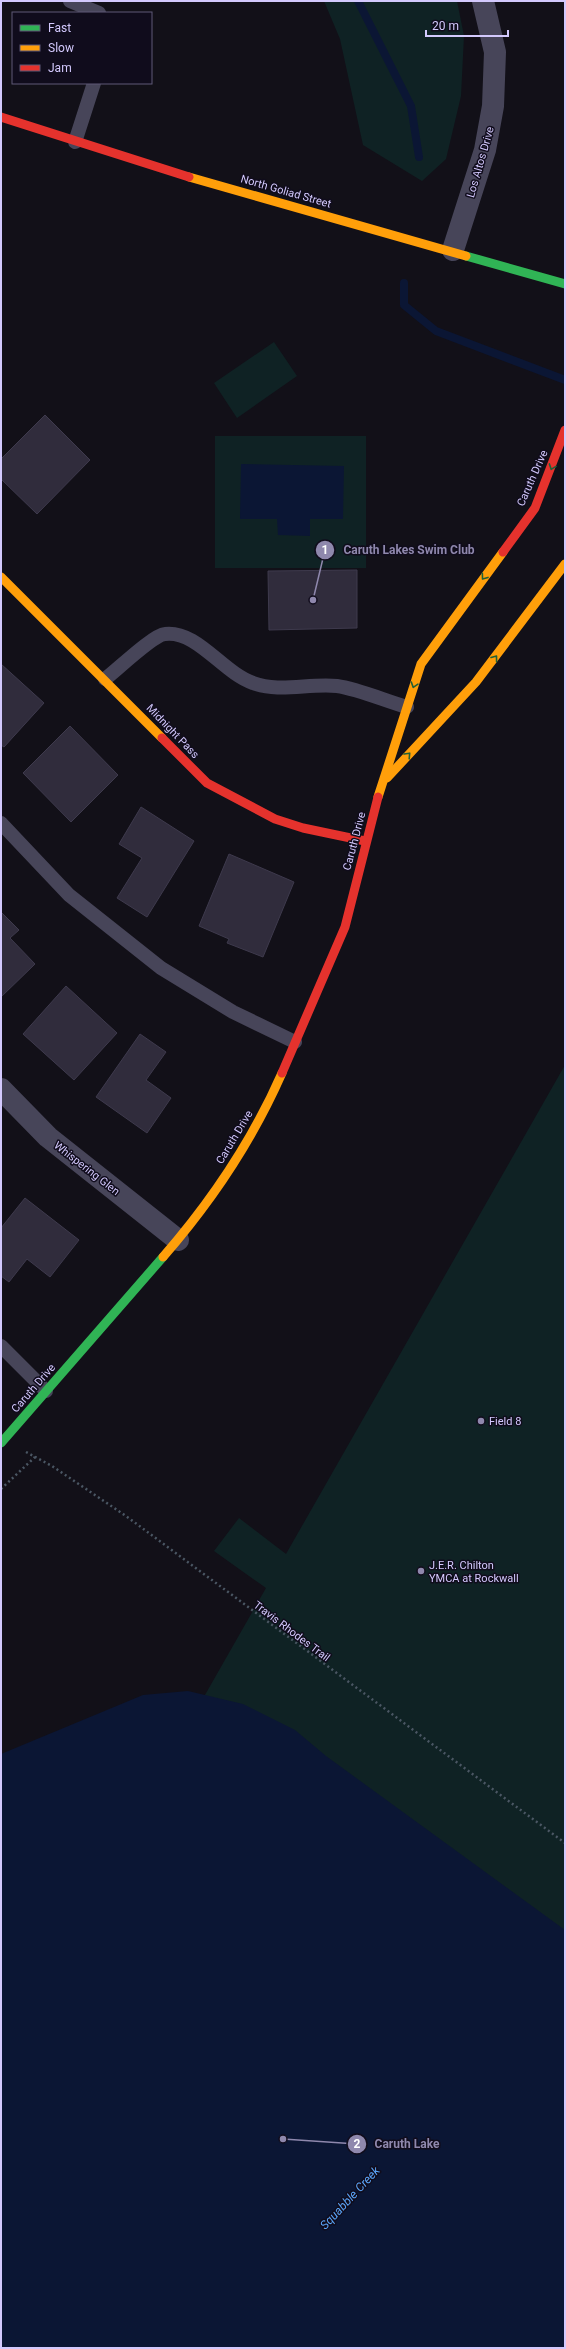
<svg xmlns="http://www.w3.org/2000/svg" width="566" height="2349" viewBox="0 0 566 2349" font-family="Roboto,sans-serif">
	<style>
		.green { fill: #0f2224 }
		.water { fill: #0b1634 }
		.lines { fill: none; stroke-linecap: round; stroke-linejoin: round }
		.stream { stroke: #0b1634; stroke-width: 8 }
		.building { fill: #302c3c; stroke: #3e3a4d }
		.path { stroke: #4b5764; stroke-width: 2.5; stroke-dasharray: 2 3; stroke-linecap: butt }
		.lane { stroke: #474559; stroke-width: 14 }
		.street { stroke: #474559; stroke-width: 22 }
		.fast { stroke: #30b455; stroke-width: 9 }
		.slow { stroke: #ff9f0a; stroke-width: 9 }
		.jam { stroke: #e5322d; stroke-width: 9 }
		.oneway { stroke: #206038 }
		.poi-dot { fill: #8f88ad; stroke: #100c1c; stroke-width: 1.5 }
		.labels { text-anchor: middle; stroke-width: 3; stroke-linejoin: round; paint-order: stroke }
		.street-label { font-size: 11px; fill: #d3c9fd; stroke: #100c1c }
		.poi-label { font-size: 11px; fill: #d3c9fd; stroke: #100c1c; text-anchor: start }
		.water-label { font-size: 12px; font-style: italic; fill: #5ba5f9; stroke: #100c1c }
		.leader { fill: none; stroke: #8f88ad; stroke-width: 1.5 }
		.callout-dot { fill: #8f88ad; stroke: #100c1c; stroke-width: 1.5 }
		.mark-label { font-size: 12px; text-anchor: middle; font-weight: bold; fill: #fff }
		.callout-label { font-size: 12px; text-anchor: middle; font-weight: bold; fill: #8f88ad; stroke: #100c1c; stroke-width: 3; stroke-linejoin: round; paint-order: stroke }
	</style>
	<rect width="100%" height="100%" fill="#121018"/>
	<g class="green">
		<path d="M324 1H457L464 36 461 96 446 159 422 181 363 145 340 39Z"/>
		<path d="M274 342 297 376 237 418 214 383Z"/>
		<rect x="215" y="436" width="151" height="132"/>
		<path d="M565 1065V1932L276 1721 213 1755 193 1716 266 1588 214 1551 239 1518 286 1554Z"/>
	</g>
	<g class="water">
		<path d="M241 464 344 466 343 519H310V536L278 535 277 519H240Z"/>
		<path d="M188 1691 243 1704 295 1730 326 1756 565 1930V2348H1V1754L143 1695Z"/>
	</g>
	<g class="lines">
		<g class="stream">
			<path d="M358 1 411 106 419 157"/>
			<path d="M404 283V305L436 331 565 380"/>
		</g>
	</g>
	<g class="building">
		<path d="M45 415 90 460 37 514 1 479V459Z"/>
		<path d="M357 570V628L269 630 268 571Z"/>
		<path d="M1 664 44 703 4 747 1 745Z"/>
		<path d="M70 726 118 775 71 822 23 773Z"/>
		<path d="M141 807 194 841 147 917 117 898 142 858 119 844Z"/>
		<path d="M229 854 294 882 263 957 227 943 229 939 199 926Z"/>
		<path d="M1 912 19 930 10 938 35 964 1 997Z"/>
		<path d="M66 986 117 1033 74 1080 23 1034Z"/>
		<path d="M140 1034 166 1052 146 1080 171 1098 147 1133 96 1097Z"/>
		<path d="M25 1198 79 1240 50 1277 27 1259 9 1282 1 1276V1228Z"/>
	</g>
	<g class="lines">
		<g class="path">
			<path d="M26 1452 52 1466 126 1516 565 1843"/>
			<path d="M1 1489 35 1457"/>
		</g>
		<g class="lane">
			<path d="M70 1 99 13"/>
			<path d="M75 142 94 83"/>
			<path d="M105 679C117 670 153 635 165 634 197 630 223 673 253 683 279 693 309 683 337 686 358 689 386 701 407 707"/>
			<path d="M1 823 69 895 161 968 233 1012 295 1042"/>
			<path d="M1 1346 46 1391"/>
		</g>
		<g class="street">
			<path d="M453 250 485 150 493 106 495 52 483 1"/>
			<path d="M1 1089 48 1137 178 1240"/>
		</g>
		<g class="fast">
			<path d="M466 256 565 284"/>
			<path d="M1 1443 163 1257"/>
		</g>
		<g class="slow">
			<path d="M189 177 466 256"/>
			<path d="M1 577 162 738"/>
			<path d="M387 778 476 682 565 564"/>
			<path d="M378 797 421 664 503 552"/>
			<path d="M163 1257C211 1202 253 1139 282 1073"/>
		</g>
		<g class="jam">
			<path d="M1 117 189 177"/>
			<path d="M503 552 535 508 565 430"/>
			<path d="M162 738 207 783 275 819 303 828 365 841"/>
			<path d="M282 1073 345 927 378 797"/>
		</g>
	</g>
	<defs><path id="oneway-chevron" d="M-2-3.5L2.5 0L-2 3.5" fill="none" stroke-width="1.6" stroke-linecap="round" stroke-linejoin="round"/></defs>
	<g class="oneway">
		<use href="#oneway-chevron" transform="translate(552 467) rotate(110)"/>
		<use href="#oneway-chevron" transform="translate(484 577) rotate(126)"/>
		<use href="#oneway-chevron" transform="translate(495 658) rotate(-53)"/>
		<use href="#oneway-chevron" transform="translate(414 685) rotate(108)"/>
		<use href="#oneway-chevron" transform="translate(408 755) rotate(-47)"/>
	</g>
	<g class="poi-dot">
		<circle cx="481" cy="1421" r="4"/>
		<circle cx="421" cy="1571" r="4"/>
	</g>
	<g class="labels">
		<g class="street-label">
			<text transform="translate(480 162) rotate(-74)" y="4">Los Altos Drive</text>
			<text transform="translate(286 191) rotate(16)" y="4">North Goliad Street</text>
			<text transform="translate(532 478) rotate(-66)" y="4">Caruth Drive</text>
			<text transform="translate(173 731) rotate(46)" y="4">Midnight Pass</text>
			<text transform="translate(354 841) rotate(-75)" y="4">Caruth Drive</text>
			<text transform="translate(234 1137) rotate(-59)" y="4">Caruth Drive</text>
			<text transform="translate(87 1168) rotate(38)" y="4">Whispering Glen</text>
			<text transform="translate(33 1388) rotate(-49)" y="4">Caruth Drive</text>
			<text transform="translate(292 1631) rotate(37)" y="4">Travis Rhodes Trail</text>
		</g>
		<g class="poi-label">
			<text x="489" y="1425">Field 8</text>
			<text x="429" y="1569">J.E.R. Chilton<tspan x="429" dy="13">YMCA at Rockwall</tspan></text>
		</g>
		<g class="water-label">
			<text transform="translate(350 2198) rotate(-47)" y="4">Squabble Creek</text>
		</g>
	</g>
	<path class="leader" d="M313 600L325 550M283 2139L357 2144"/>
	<g class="callout-dot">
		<circle cx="313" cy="600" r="4"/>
		<circle cx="283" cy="2139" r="4"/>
		<circle cx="325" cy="550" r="10"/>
		<circle cx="357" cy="2144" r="10"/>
	</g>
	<g class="mark-label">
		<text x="325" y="554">1</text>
		<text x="357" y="2148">2</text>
	</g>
	<g class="callout-label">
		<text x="409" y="554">Caruth Lakes Swim Club</text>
		<text x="407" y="2148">Caruth Lake</text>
	</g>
	<rect width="566" height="2349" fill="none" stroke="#d3c9fd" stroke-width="4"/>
	<rect x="12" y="12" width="140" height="72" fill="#100c1c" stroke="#5e5876"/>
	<rect x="20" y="25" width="20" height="6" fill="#30b455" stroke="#5e5876"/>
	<text x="48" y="32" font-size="12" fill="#d3c9fd">Fast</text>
	<rect x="20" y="45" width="20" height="6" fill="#ff9f0a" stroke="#5e5876"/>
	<text x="48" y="52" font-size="12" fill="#d3c9fd">Slow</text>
	<rect x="20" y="65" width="20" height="6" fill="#e5322d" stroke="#5e5876"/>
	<text x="48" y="72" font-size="12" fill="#d3c9fd">Jam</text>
	<path d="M426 30v6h82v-6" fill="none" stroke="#d3c9fd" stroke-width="2"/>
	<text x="432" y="30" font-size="12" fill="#d3c9fd" stroke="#100c1c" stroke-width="3" paint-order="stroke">20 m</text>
</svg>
